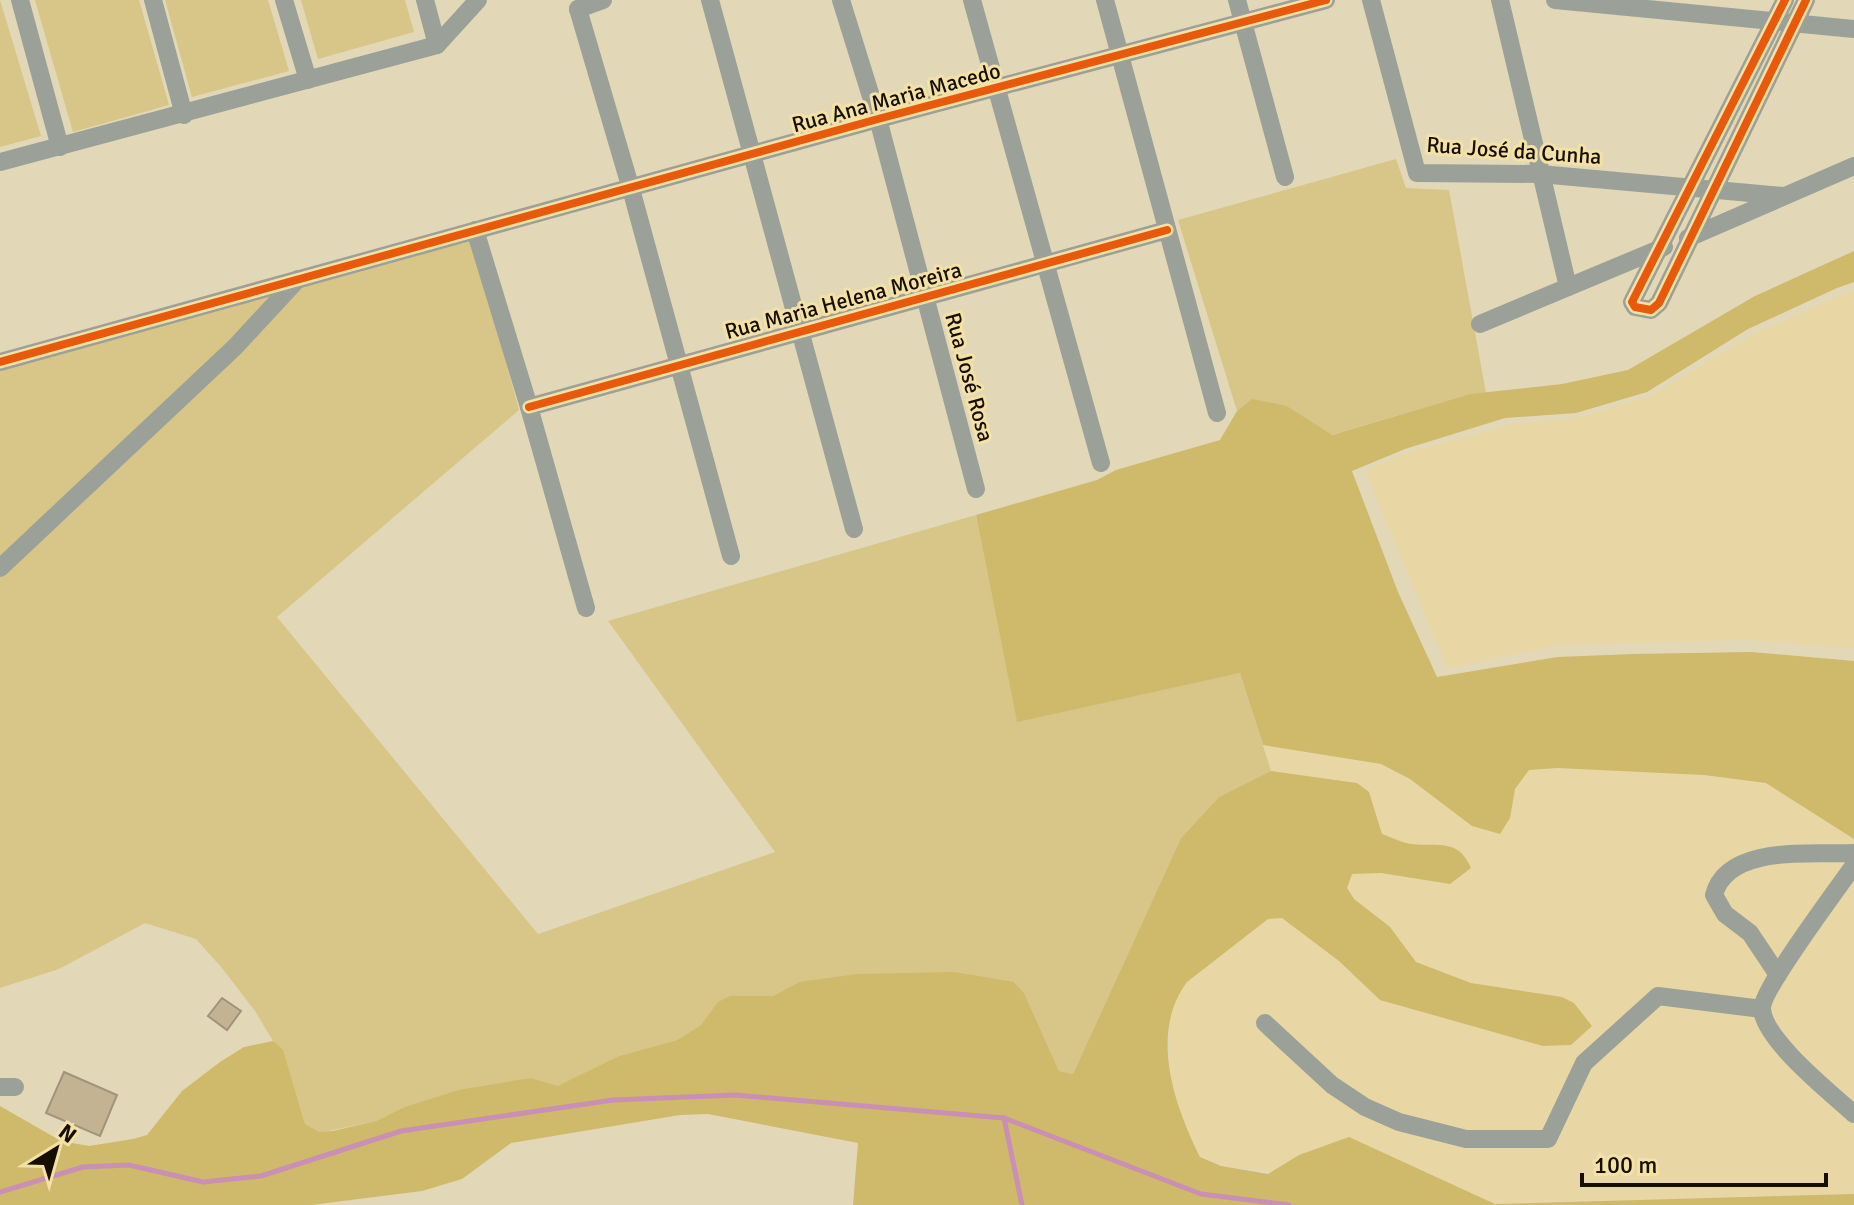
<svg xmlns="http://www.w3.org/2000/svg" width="1854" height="1205" viewBox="0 0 1854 1205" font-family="Signika,sans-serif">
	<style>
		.built { fill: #e8d7a4 }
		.green { fill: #d8c588 }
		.forest { fill: #cfb96b }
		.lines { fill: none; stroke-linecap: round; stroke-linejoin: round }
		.stream { stroke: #ca8fb5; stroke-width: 5 }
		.building { fill: #c4b392; stroke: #9f947c; stroke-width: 2 }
		.minor { stroke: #9ba198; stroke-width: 18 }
		.cycleway-casing { stroke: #f4e1a5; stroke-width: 13 }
		.cycleway { stroke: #e8590c; stroke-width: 8 }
		.labels { text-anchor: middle; stroke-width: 6; stroke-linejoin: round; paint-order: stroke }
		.street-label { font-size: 22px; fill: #160f00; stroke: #f4e1a5 }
	</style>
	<rect width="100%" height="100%" fill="#e2d8b7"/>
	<g class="built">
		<path d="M1854 290V648L1748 640 1559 645 1447 668 1365 470 1412 451 1515 424 1581 417 1650 396 1756 333Z"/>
		<path d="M1263 745 1381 764 1410 779 1440 801 1510 818 1515 789 1529 770 1557 768 1704 775 1766 783 1854 839V1194L1494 1204 1349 1137 1302 1154 1272 1171 1221 1166 1200 1156 1179 1115 1169 1069V1019L1179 993 1187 982 1268 919 1282 918 1339 961 1380 1000 1562 997 1471 983 1416 962 1390 927 1354 899 1347 888 1352 874 1381 873 1450 884 1452 846 1408 844 1381 834 1369 792 1357 783 1271 771Z"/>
	</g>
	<g class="green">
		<path d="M0 0 41 136 0 147Z"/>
		<path d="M35 0H139L169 105 73 132Z"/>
		<path d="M165 0H268L289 71 192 97Z"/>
		<path d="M301 0H405L414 32 318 59Z"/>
		<path d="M1396 159 1406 188 1449 190 1486 393 1470 394 1331 435 1287 406 1251 400 1237 411 1178 220Z"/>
		<path d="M473 241 519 410 277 617 538 934 775 852 608 621 976 515 1017 721 1240 673 1271 771 1219 797 1181 838 1073 1074 1059 1071 1024 993 1014 982H799L773 996H730L718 1003 701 1025 677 1040 619 1056 558 1087 529 1078 402 1108 376 1121 319 1133 305 1124 283 1051 273 1041 255 1011 222 968 196 939 145 923 59 969 0 988V577L69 516 304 283Z"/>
		<path d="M287 285 0 562V370Z"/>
	</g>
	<g class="forest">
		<path d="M1854 251V282L1837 288 1748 329 1647 392 1576 413 1505 418 1405 449 1352 471 1398 592 1437 677 1557 657 1633 654 1751 652 1854 661V839L1766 783 1704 775 1557 768 1529 770 1515 789 1510 818 1500 834 1472 826 1410 779 1381 764 1263 745 1240 673 1017 722 976 515 1097 480 1116 470 1220 440 1237 411 1252 399 1287 406 1332 435 1470 394 1562 384 1628 370 1755 296Z"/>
		<path d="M1271 771 1357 783 1369 792 1382 834C1391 837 1402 843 1412 844 1440 847 1458 838 1471 868L1450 884 1381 873 1352 874 1347 888 1354 899 1390 927 1416 962 1471 983 1562 997 1574 1003 1592 1026 1571 1045 1543 1046 1380 1000 1339 961 1282 918 1268 919 1187 982C1149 1033 1174 1105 1200 1157L1221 1166 1268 1174 1299 1155 1349 1137 1495 1204 1854 1194V1205H853L858 1143 708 1114 680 1115 511 1143 462 1179 422 1191 311 1205H0V1106L61 1141 89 1146 133 1139 147 1135 182 1091 220 1062 244 1047 273 1041 283 1050 305 1124 319 1132 333 1131 376 1121 402 1108 459 1090 530 1078 558 1086 619 1056 677 1040 701 1025 718 1002 730 996H773L799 982 858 974 954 972 1014 982 1024 993 1059 1071 1073 1074 1181 838 1219 797Z"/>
	</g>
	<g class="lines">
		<g class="stream">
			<path d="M1004 1118 1022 1205"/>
			<path d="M0 1192 83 1167 129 1165 203 1182 261 1176 401 1131 613 1100 735 1095 1004 1118 1201 1194 1289 1205"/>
		</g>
	</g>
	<g class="building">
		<path d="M222 998 241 1011 227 1030 208 1016Z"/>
		<path d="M64 1072 117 1095 100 1136 46 1113Z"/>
	</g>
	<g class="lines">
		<g class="minor">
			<path d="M20 0 60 147"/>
			<path d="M153 0 184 115"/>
			<path d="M284 0 308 80"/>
			<path d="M425 0 437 45"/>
			<path d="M710 0 854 529"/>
			<path d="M841 0 878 119 976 489"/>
			<path d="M972 0 1101 463"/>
			<path d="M1105 0 1217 413"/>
			<path d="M1237 0 1285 177"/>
			<path d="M1371 0 1417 173 1540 174 1783 196"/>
			<path d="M1500 0 1568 287"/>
			<path d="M1555 0 1854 29"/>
			<path d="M1785 0 1632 302 1635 307 1651 310 1659 303 1806 0"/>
			<path d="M578 9 631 189 731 556"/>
			<path d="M578 9 603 0"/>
			<path d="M0 162 437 45 478 0"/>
			<path d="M475 230 529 407 586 608"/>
			<path d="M1688 238 1854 166"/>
			<path d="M1480 324 1664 247"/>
			<path d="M0 362 878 119 1326 0"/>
			<path d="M529 407 1167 230"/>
			<path d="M0 568 235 347 298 279"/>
			<path d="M1854 865C1839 887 1761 990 1762 1009 1764 1040 1831 1093 1854 1114"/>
			<path d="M1778 975 1750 933 1725 914 1714 895C1727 844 1812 855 1854 853"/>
			<path d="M1265 1023 1332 1085 1365 1107 1399 1122 1466 1139H1548L1584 1063 1658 996 1762 1009"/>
			<path d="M0 1087H15"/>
		</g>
		<g class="cycleway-casing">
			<g id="cycleway">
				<path d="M1785 0 1632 302 1635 307 1651 310 1659 303 1806 0"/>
				<path d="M0 362 878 119 1326 0"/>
				<path d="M529 407 1167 230"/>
			</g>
		</g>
		<use href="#cycleway" class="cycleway"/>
	</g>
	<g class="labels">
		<g class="street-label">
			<text transform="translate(896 97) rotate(-15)" y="8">Rua Ana Maria Macedo</text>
			<text transform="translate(1514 150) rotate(4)" y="8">Rua José da Cunha</text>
			<text transform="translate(843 300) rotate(-15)" y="8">Rua Maria Helena Moreira</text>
			<text transform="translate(970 377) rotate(75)" y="8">Rua José Rosa</text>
		</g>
	</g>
	<g transform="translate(56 1149) rotate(37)" stroke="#f4e1a5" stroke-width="6" paint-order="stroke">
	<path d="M0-6L14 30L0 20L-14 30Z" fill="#160f00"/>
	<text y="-12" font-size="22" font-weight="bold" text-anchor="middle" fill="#160f00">N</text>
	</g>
	<path d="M1582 1173v12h244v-12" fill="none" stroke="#160f00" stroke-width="4"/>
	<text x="1594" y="1173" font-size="24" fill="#160f00" stroke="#f4e1a5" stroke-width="6" paint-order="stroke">100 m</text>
</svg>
